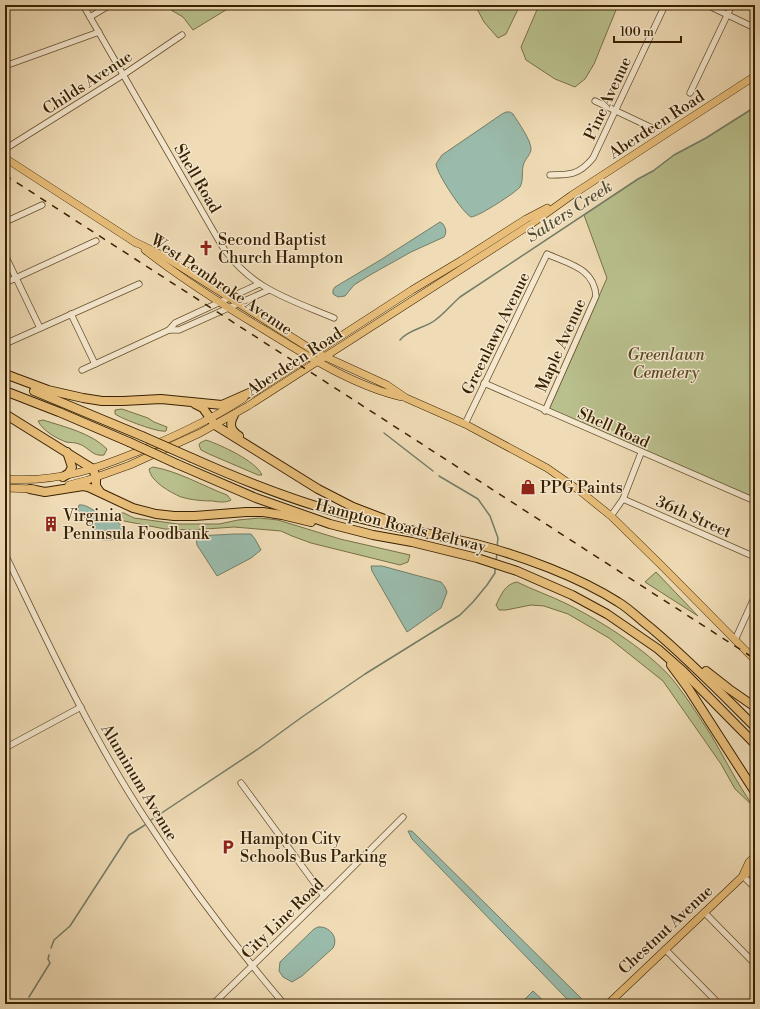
<svg xmlns="http://www.w3.org/2000/svg" width="760" height="1009" viewBox="0 0 760 1009" font-family="'Libre Bodoni',serif">
	<style>
		.green { fill: #b9c08d; stroke: #797047 }
		.water { fill: #9abbab; stroke: #737d67 }
		.lines { fill: none; stroke-linecap: round; stroke-linejoin: round }
		.stream { stroke: #737d67; stroke-width: 1.5 }
		.minor-casing { stroke: #66502e; stroke-width: 7 }
		.major-casing { stroke: #392101; stroke-width: 8 }
		.highway-casing { stroke: #392101; stroke-width: 10 }
		.minor { stroke: #f5e8cf; stroke-width: 5.5 }
		.major { stroke: #e8be7a; stroke-width: 7 }
		.highway { stroke: #e8be7a; stroke-width: 8 }
		.rail { stroke: #392101; stroke-width: 1.5; stroke-dasharray: 7 7; stroke-linecap: butt }
		.highway-bridge-casing { stroke: #392101; stroke-width: 10; stroke-linecap: butt }
		.highway-bridge { stroke: #e8be7a; stroke-width: 8 }
		.labels { text-anchor: middle; stroke-width: 3; stroke-linejoin: round; paint-order: stroke }
		.street-label { font-size: 16px; fill: #392101; stroke: #f5e8cf }
		.poi-label { font-size: 16px; fill: #392101; stroke: #f5e8cf; text-anchor: start }
		.park-label { font-size: 16px; font-style: italic; fill: #594924; stroke: #f5e8cf }
		.water-label { font-size: 17px; font-style: italic; fill: #564f34; stroke: #f5e8cf }
	</style>
	<rect width="100%" height="100%" fill="#efdbb5"/>
	<filter id="stains"><feTurbulence type="fractalNoise" baseFrequency=".005" numOctaves="4"/><feColorMatrix values="0 0 0 0 .2 0 0 0 0 .09 0 0 0 0 .02 0 0 0 .5 -.17"/></filter>
	<radialGradient id="worn" r=".72"><stop offset=".6" stop-color="#630" stop-opacity="0"/><stop offset="1" stop-color="#630" stop-opacity=".3"/></radialGradient>
	<g class="green">
		<path d="M178 5H234L193 30 183 17 171 10Z"/>
		<path d="M475 5H520L506 34 498 38 484 22Z"/>
		<path d="M539 5H618L594 64 585 79 575 87 555 79 526 60 521 47Z"/>
		<path d="M755 107V499L549 409 607 278 584 215 638 179 653 171 674 155 706 138Z"/>
		<path d="M122 409 148 418 154 422 167 427 166 431C159 433 122 419 115 414V410Z"/>
		<path d="M43 420C65 427 91 433 107 449L104 455C92 457 89 447 79 444 75 442 70 443 66 442 56 438 43 431 38 421Z"/>
		<path d="M206 440C221 445 256 461 262 475H258L209 454 201 450 199 445 200 443Z"/>
		<path d="M153 467C178 471 203 486 227 495L231 500C226 503 218 502 213 501 203 501 191 500 181 497 170 492 151 482 149 469Z"/>
		<path d="M118 513H124L134 518 178 524H219L238 520 259 518 278 520 340 539 410 555 408 562 400 565 311 543 292 536 281 531 234 527 191 530 165 529 124 521 118 517Z"/>
		<path d="M656 572 698 616 645 582Z"/>
		<path d="M517 582C533 590 551 596 567 604 601 621 654 654 677 685 689 701 700 718 711 735 725 759 737 783 753 806L735 789 721 764 663 681 609 638 568 614 544 606 531 605 506 610H499L496 605C501 595 505 584 517 582Z"/>
	</g>
	<g class="water">
		<path d="M506 112H510L513 114C518 122 531 140 531 149 531 154 526 158 524 163 521 170 524 180 520 187 515 193 478 217 471 217 462 212 437 174 436 164L442 155 502 114Z"/>
		<path d="M440 222 443 224C446 229 447 232 444 237L411 252 370 275 354 285 345 296 338 297 333 294V290L335 287 382 259Z"/>
		<path d="M79 505C85 504 91 509 97 512 105 516 126 521 122 534 116 539 107 542 100 539L84 516 78 510Z"/>
		<path d="M234 534H251L255 539 261 550 251 558 217 576 197 545 196 538 198 536Z"/>
		<path d="M375 566H382L441 582 445 587 447 592 441 608 407 632 372 571 371 566Z"/>
		<path d="M408 831H412L587 1004H574L568 1000 412 839Z"/>
		<path d="M318 927C329 926 339 937 333 948L302 976 292 982 283 977 279 971 280 962 314 929Z"/>
		<path d="M533 991 547 1004H520Z"/>
	</g>
	<g class="lines">
		<g class="stream">
			<path d="M400 340C408 330 424 328 434 321 444 314 451 305 460 297L638 179 653 171 674 155 706 138 755 107"/>
			<path d="M384 433 433 471"/>
			<path d="M439 476 478 499 490 516 498 538 497 547"/>
			<path d="M496 561 497 553"/>
			<path d="M151 820 258 749 302 717 365 674 460 615 473 602 487 585 495 573V567"/>
			<path d="M51 948 54 940 70 926 129 835 145 825"/>
			<path d="M29 997 50 963 48 959 49 955"/>
		</g>
		<g class="minor-casing">
			<g id="minor">
				<path d="M83 5 222 246C251 289 289 299 334 318"/>
				<path d="M707 5 755 28"/>
				<path d="M90 17 110 5"/>
				<path d="M5 66 99 32"/>
				<path d="M690 93 732 5"/>
				<path d="M595 101 650 127"/>
				<path d="M5 149 123 75 182 35"/>
				<path d="M550 175C570 175 579 175 593 158L665 5"/>
				<path d="M5 222 42 205"/>
				<path d="M5 255 40 328"/>
				<path d="M5 283 96 241"/>
				<path d="M71 314 95 364"/>
				<path d="M169 330 175 323 259 284"/>
				<path d="M7 343 139 284"/>
				<path d="M82 370 169 330H179L269 290"/>
				<path d="M484 383 755 501"/>
				<path d="M465 424 547 254C569 264 594 268 596 296L545 411"/>
				<path d="M623 499 755 557"/>
				<path d="M611 516 623 499 641 453"/>
				<path d="M5 554C48 643 90 734 145 818 187 883 234 945 284 1004"/>
				<path d="M735 640 755 596"/>
				<path d="M5 748 81 707"/>
				<path d="M241 783 324 896"/>
				<path d="M743 876 755 888"/>
				<path d="M704 912 755 964"/>
				<path d="M665 949 719 1004"/>
				<path d="M213 1004 330 890 403 817"/>
			</g>
		</g>
		<g class="major-casing">
			<g id="major">
				<path d="M5 158 136 243"/>
				<path d="M133 241 162 255 317 353 387 385 406 398 465 424 547 468 580 491 611 516 661 565 755 660"/>
				<path d="M145 250C182 279 223 305 263 329 305 355 354 386 402 397"/>
				<path d="M253 393 412 290 462 260 526 219 547 208"/>
				<path d="M5 479C60 483 99 468 149 447 182 433 214 418 244 398"/>
				<path d="M69 485 88 480 130 465 200 433 248 406 530 225 572 195 755 76"/>
				<path d="M5 488 34 489"/>
				<path d="M743 875 749 862 755 856"/>
				<path d="M608 1004 743 876 755 868"/>
			</g>
		</g>
		<g class="highway-casing">
			<g id="highway">
				<path d="M5 374 48 390 83 398 102 401H123L161 399 222 405 256 390"/>
				<path d="M5 391 59 412 129 442"/>
				<path d="M34 391 142 436"/>
				<path d="M195 404 203 408 215 425 318 489 353 507 387 520"/>
				<path d="M5 414 93 469 96 477V486L100 492"/>
				<path d="M234 415C229 424 230 430 239 436"/>
				<path d="M192 458C239 479 287 498 336 512 382 526 430 533 476 544 522 556 579 577 618 602 630 609 640 620 651 628 688 659 721 693 755 727"/>
				<path d="M177 464 256 498 330 524 373 535 412 542 477 558 517 571 572 595 607 614 658 649 683 671 755 744"/>
				<path d="M63 477 69 473 72 467 67 452"/>
				<path d="M30 489 45 492 83 486 88 487 133 508 156 514 174 516H195L246 512H263L282 515 311 522"/>
				<path d="M671 665 688 688 755 792"/>
				<path d="M706 671 729 689 755 707"/>
			</g>
		</g>
		<use href="#minor" class="minor"/>
		<use href="#major" class="major"/>
		<use href="#highway" class="highway"/>
		<path class="rail" d="M5 175 755 659"/>
		<g class="highway-bridge-casing">
			<g id="highway-bridge">
				<path d="M142 436 192 458"/>
				<path d="M129 442 177 464"/>
			</g>
		</g>
		<use href="#highway-bridge" class="highway-bridge"/>
	</g>
	<defs>
		<g id="church-bare" transform="scale(1.2)"><path d="M-1.2-6h2.4v3.5h3.3v2.4h-3.3V6h-2.4V-.1h-3.3v-2.4h3.3Z" fill="#8f2418" stroke="#f5e8cf" stroke-width="2.5" paint-order="stroke"/></g>
		<g id="shop-bare" transform="scale(1.2)"><path d="M-5-2.5h2.3a2.7 3.5 0 0 1 5.4 0H5L5.5 6h-11ZM-1.5-2.5h3a1.5 2.3 0 0 0-3 0Z" fill="#8f2418" stroke="#f5e8cf" stroke-width="2.5" paint-order="stroke"/></g>
		<g id="building-bare" transform="scale(1.2)"><path d="M-4-6H4V6H1V3H-1V6H-4ZM-2.5-4.3h1.7v1.8h-1.7ZM.8-4.3h1.7v1.8H.8ZM-2.5-1h1.7V.8h-1.7ZM.8-1h1.7V.8H.8Z" fill="#8f2418" stroke="#f5e8cf" stroke-width="2.5" paint-order="stroke"/></g>
		<g id="parking-bare" transform="scale(1.2)"><path d="M-3.5-5.5H1a3.5 3.5 0 0 1 0 7H-1V5.5H-3.5ZM-1-3.4V-.6H.8a1.4 1.4 0 0 0 0-2.8Z" fill="#8f2418" stroke="#f5e8cf" stroke-width="2.5" paint-order="stroke"/></g>
	</defs>
	<g fill-rule="evenodd">
		<use href="#church-bare" x="206" y="248"/>
		<use href="#shop-bare" x="528" y="487"/>
		<use href="#building-bare" x="51" y="524"/>
		<use href="#parking-bare" x="228" y="847"/>
	</g>
	<g class="labels">
		<g class="street-label">
			<text transform="translate(87 82) rotate(-33)" y="6">Childs Avenue</text>
			<text transform="translate(607 98) rotate(-65)" y="6">Pine Avenue</text>
			<text transform="translate(656 124) rotate(-33)" y="6">Aberdeen Road</text>
			<text transform="translate(198 178) rotate(60)" y="6">Shell Road</text>
			<text transform="translate(222 284) rotate(34)" y="6">West Pembroke Avenue</text>
			<text transform="translate(495 333) rotate(-64)" y="6">Greenlawn Avenue</text>
			<text transform="translate(560 345) rotate(-66)" y="6">Maple Avenue</text>
			<text transform="translate(294 361) rotate(-33)" y="6">Aberdeen Road</text>
			<text transform="translate(614 427) rotate(24)" y="6">Shell Road</text>
			<text transform="translate(694 516) rotate(24)" y="6">36th Street</text>
			<text transform="translate(401 525) rotate(14)" y="6">Hampton Roads Beltway</text>
			<text transform="translate(140 782) rotate(59)" y="6">Aluminum Avenue</text>
			<text transform="translate(282 918) rotate(-44)" y="6">City Line Road</text>
			<text transform="translate(665 929) rotate(-43)" y="6">Chestnut Avenue</text>
		</g>
		<g class="poi-label">
			<text x="218" y="245">Second Baptist<tspan x="218" dy="18">Church Hampton</tspan></text>
			<text x="540" y="493">PPG Paints</text>
			<text x="63" y="521">Virginia<tspan x="63" dy="18">Peninsula Foodbank</tspan></text>
			<text x="240" y="844">Hampton City<tspan x="240" dy="18">Schools Bus Parking</tspan></text>
		</g>
		<g class="park-label">
			<text x="666" y="360">Greenlawn<tspan x="666" dy="18">Cemetery</tspan></text>
		</g>
		<g class="water-label">
			<text transform="translate(569 211) rotate(-33)" y="6">Salters Creek</text>
		</g>
	</g>
	<rect width="760" height="1009" fill="none" stroke="#efdbb5" stroke-width="20"/>
	<rect x="6" y="6" width="748" height="997" fill="none" stroke="#392101" stroke-width="2"/>
	<rect x="10" y="10" width="740" height="989" fill="none" stroke="#392101"/>
	<path d="M614 36v6h67v-6" fill="none" stroke="#392101" stroke-width="2"/>
	<text x="620" y="36" font-size="12" fill="#392101" stroke="#f5e8cf" stroke-width="3" paint-order="stroke">100 m</text>
	<rect width="100%" height="100%" filter="url(#stains)"/>
	<rect width="100%" height="100%" fill="url(#worn)"/>
</svg>
